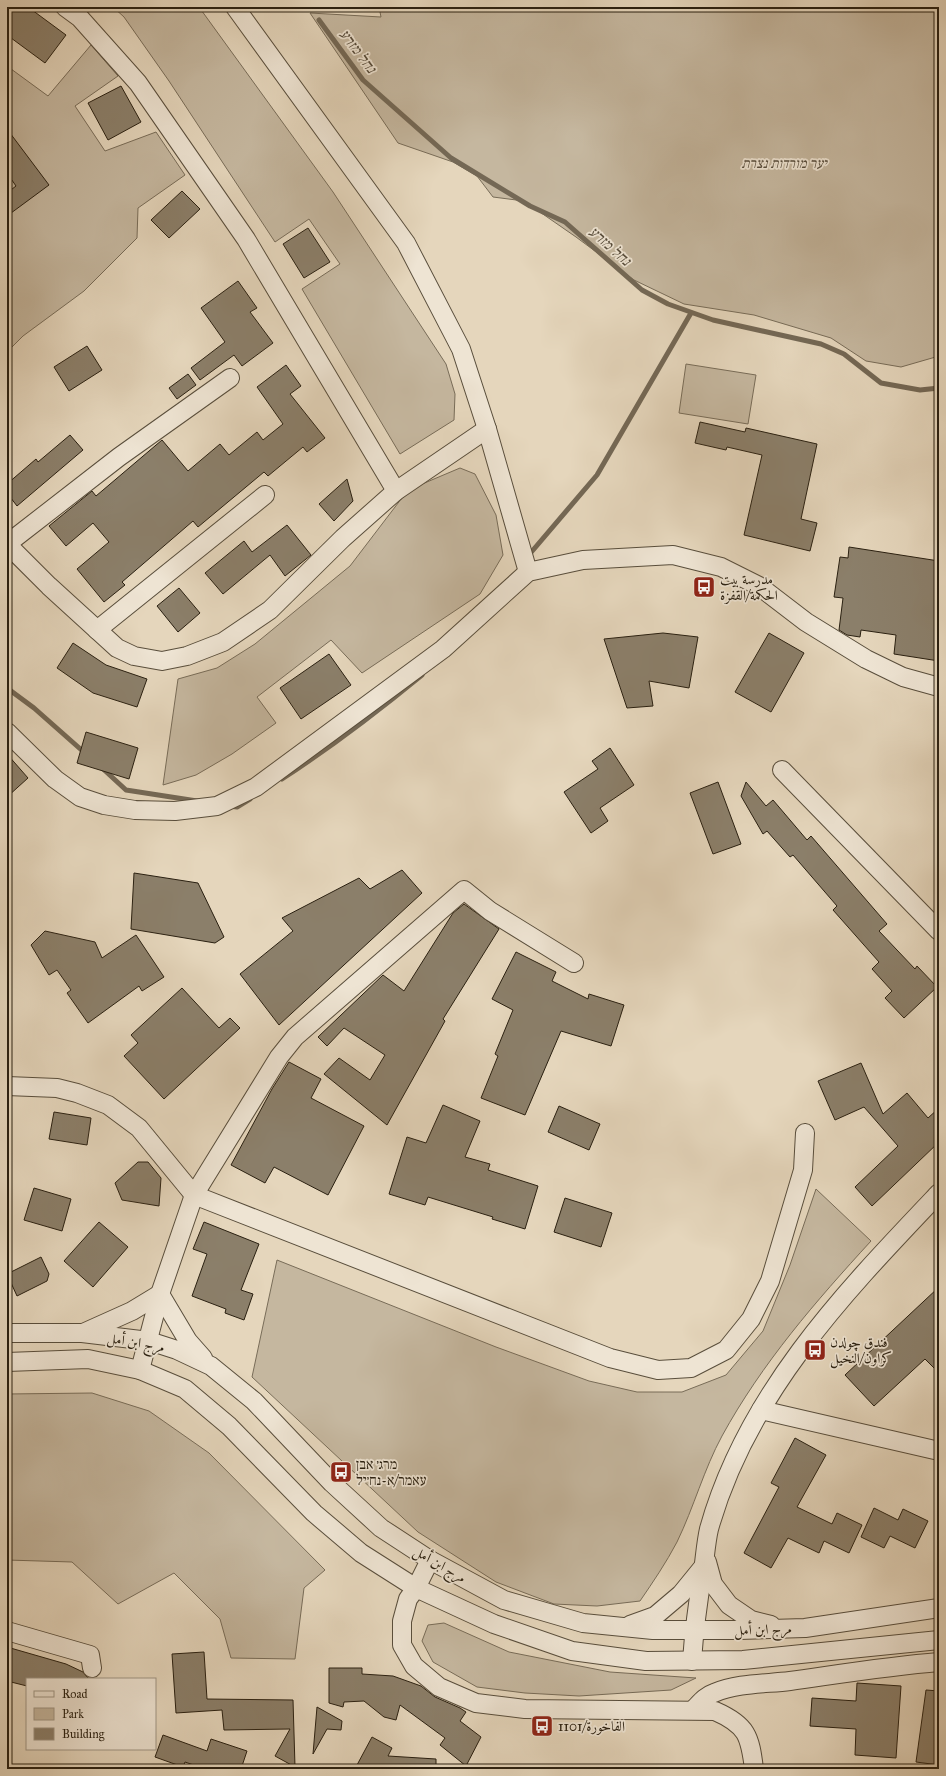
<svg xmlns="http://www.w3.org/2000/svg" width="946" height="1776" viewBox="0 0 946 1776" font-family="'IM FELL Great Primer',Amiri,'Frank Ruhl Libre',serif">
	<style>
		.green { fill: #c5b79f; stroke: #786c58 }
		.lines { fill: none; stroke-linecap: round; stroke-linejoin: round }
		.stream { stroke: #746855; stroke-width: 5 }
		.building { fill: #8b7f6a; stroke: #2a2011 }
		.minor-casing { stroke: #594e3c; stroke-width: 20 }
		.minor { stroke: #eee4d3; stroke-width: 18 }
		.labels { text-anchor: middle; stroke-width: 3.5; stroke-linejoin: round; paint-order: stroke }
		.park-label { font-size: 14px; font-style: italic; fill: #584d3c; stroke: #eee4d3 }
		.poi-label { font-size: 14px; fill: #2a2011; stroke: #eee4d3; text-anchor: start }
		.street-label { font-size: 14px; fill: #2a2011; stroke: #eee4d3 }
		.water-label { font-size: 15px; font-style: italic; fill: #554a39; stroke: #eee4d3 }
	</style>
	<rect width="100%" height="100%" fill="#e5d6bc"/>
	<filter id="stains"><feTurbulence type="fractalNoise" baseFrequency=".005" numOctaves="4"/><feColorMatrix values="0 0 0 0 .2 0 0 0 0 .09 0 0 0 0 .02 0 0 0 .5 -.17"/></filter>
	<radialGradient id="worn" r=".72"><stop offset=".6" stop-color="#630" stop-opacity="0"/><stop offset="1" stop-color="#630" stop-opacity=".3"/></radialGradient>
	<g class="green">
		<path d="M113 7H199L333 192 446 364 455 394 454 420 400 454 302 289 340 264 309 219 275 242 169 81 124 17Z"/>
		<path d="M256 7H365V10L256 8Z"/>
		<path d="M379 7H939V356L901 367 866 361 831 338 754 315 684 304 634 280 576 237 524 201 493 197 477 176 453 162 398 143 310 13 381 17Z"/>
		<path d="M91 45 118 76 75 106 105 151 156 132 185 175 138 208 137 238 84 291 23 336 7 352V66L48 96Z"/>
		<path d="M686 364 756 375 748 424 679 413Z"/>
		<path d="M460 468 475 474 496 515 503 555 480 594 362 673 331 640 257 697 276 723 232 754 196 775 163 785 178 679 217 668 255 644 350 566 408 490Z"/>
		<path d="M816 1189 871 1241C816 1301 762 1363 722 1436 704 1469 694 1507 677 1542 666 1563 653 1582 640 1601L597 1606 554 1604 496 1582 418 1532 252 1377 277 1260 496 1347 589 1381 637 1392H682L726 1375 763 1331 790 1265Z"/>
		<path d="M92 1393 149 1411 209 1453 325 1570 304 1588 295 1659 231 1658 220 1619 174 1573 118 1604 72 1562 7 1560V1394Z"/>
		<path d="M444 1623 509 1652 610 1672 696 1678 671 1690 579 1696 525 1693 477 1687 433 1662 422 1641 428 1625Z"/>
	</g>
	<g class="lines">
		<g class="stream">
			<path d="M319 20 363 80 451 158 530 206 565 222 642 290 668 304 713 320 821 344 844 354 881 383 920 390 939 388"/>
			<path d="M528 556 597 475 691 313"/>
			<path d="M7 688 34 708 86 754"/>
			<path d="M101 767 126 790 197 801"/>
			<path d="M282 779C331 747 377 712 422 675"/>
			<path d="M229 806 237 807 250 799"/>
		</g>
	</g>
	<g class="building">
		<path d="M7 7H28L66 35 45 63 7 35Z"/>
		<path d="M121 86 141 122 108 140 88 103Z"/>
		<path d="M7 129 49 185 7 216V193L16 186 7 173Z"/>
		<path d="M182 191 200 209 169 238 151 220Z"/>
		<path d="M308 228 330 262 304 278 283 244Z"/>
		<path d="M238 281 257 308 250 312 273 343 242 366 234 355 200 380 191 368 225 342 201 308Z"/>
		<path d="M87 346 102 370 69 391 54 367Z"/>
		<path d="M286 365 301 386 290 394 325 438 307 452 303 447 268 476 264 472 198 527 193 521 122 582 125 585 104 602 77 569 109 542 93 523 66 546 49 526 92 491 96 496 162 440 188 471 220 444 229 455 257 432 263 440 283 424 257 387Z"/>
		<path d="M188 374 196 385 177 399 169 388Z"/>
		<path d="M700 422 745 432 746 428 817 444 801 519 817 523 810 551 744 535 762 455 727 447 726 450 695 443Z"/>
		<path d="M70 435 83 450 17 506 7 493V484L36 459 38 462Z"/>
		<path d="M347 479 353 501 334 521 319 504Z"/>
		<path d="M287 525 311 555 285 576 270 555 223 594 205 573 244 541 252 552Z"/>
		<path d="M849 547 939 561V661L894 654 896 635 861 630 860 637 847 635 839 630 843 598 834 597 840 557 848 558Z"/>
		<path d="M179 588 200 613 178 632 157 606Z"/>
		<path d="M663 633 698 637 689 688 649 681 653 706 627 708 604 639Z"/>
		<path d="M769 633 804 653 771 712 735 692Z"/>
		<path d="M73 643 106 665 147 679 137 707 93 693 57 668Z"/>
		<path d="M329 654 351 685 301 719 280 688Z"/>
		<path d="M86 732 138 748 129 779 77 763Z"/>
		<path d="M610 748 634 785 600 808 608 821 591 833 564 792 598 769 592 761Z"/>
		<path d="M7 754 28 778 7 797Z"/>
		<path d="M718 782 741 844 713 854 690 793Z"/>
		<path d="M746 782 766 806 773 800 807 840 811 836 887 924 879 931 915 969 917 966 937 987 904 1018 885 998 892 991 872 969 879 962 833 910 837 906 793 855 790 857 767 831 763 834 741 796Z"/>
		<path d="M402 870 422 893 279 1025 240 974 293 931 282 918 359 878 370 889Z"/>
		<path d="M134 873 198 883 224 937 215 943 131 929Z"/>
		<path d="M464 904 499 929 443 1019 445 1021 387 1125 324 1074 339 1058 370 1080 385 1055 344 1028 327 1046 318 1037 383 975 404 991 453 913Z"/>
		<path d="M45 931 95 942 102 958 136 935 164 977 142 991 139 986 88 1023 67 993 71 990 57 970 49 975 31 945Z"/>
		<path d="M516 952 556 972 552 981 588 999 589 994 624 1005 611 1046 561 1031 525 1115 481 1098 498 1056 495 1054 513 1010 492 999Z"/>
		<path d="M182 988 219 1028 230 1018 240 1028 164 1099 124 1056 138 1043 131 1035Z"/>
		<path d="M289 1062 321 1079 311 1098 364 1126 328 1195 274 1167 265 1183 231 1165 272 1089Z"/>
		<path d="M861 1063 883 1114 907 1093 928 1118 939 1108V1142L872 1206 855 1187 898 1146 864 1107 835 1120 818 1081Z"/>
		<path d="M443 1105 480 1121 465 1157 490 1164 488 1170 538 1186 525 1229 492 1219 493 1217 428 1197 425 1205 389 1194 407 1137 426 1143Z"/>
		<path d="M559 1106 600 1124 589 1150 548 1132Z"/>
		<path d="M54 1112 91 1118 87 1145 49 1139Z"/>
		<path d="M138 1162H148L161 1178 159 1206 122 1200 115 1183Z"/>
		<path d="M34 1188 71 1199 62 1231 24 1220Z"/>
		<path d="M565 1198 612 1213 601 1247 554 1232Z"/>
		<path d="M99 1222 128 1247 93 1287 64 1261Z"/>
		<path d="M204 1222 259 1244 241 1290 253 1294 244 1320 225 1313 226 1309 192 1296 207 1254 193 1249Z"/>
		<path d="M41 1257 49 1274 47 1281 17 1296 7 1274Z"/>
		<path d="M939 1287V1373L925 1359 874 1406 845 1375Z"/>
		<path d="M795 1438 826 1455 797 1507 832 1524 837 1513 862 1525 849 1553 824 1541 819 1553 788 1538 771 1568 744 1553 779 1487 771 1483Z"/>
		<path d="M874 1508 898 1520 903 1509 928 1521 915 1548 890 1536 884 1548 861 1537Z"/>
		<path d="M7 1647 66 1664 83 1672 88 1678 98 1679H27V1686L7 1681Z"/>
		<path d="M204 1652 207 1699 293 1700 295 1767 275 1756 290 1729 224 1730 222 1710 176 1713 172 1654Z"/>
		<path d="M329 1668H362V1674L393 1676 421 1686 435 1697 460 1708 466 1712 460 1721 481 1737 466 1766 440 1745 445 1738 400 1705 396 1720 384 1717 364 1701 344 1702 343 1707 329 1703Z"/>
		<path d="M857 1683 901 1686 896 1758 855 1755 856 1729 810 1726 812 1698 856 1701Z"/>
		<path d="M926 1690 939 1691V1765L916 1762Z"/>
		<path d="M317 1707 342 1721 341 1730 327 1729 313 1754Z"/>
		<path d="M163 1735 207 1751 211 1739 247 1751 241 1769H205L185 1762 183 1767 155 1757Z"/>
		<path d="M372 1737 392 1748 388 1756 436 1759V1769H365L357 1765Z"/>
	</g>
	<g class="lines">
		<g class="minor-casing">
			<g id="minor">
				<path d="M65 7 80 18 138 83 246 239 396 491"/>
				<path d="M235 7 406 243 461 349 487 429 528 572"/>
				<path d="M7 544 49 586 117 648 134 656 162 661 187 656 223 642 270 610 343 538 396 491 487 429"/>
				<path d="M7 544 119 457 230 378"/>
				<path d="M97 630 265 495"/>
				<path d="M7 732 55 779 80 797 104 805 135 810 175 811 217 806 256 787 443 649 528 572 583 560 673 555 721 567 759 586 806 622 866 659 903 677 939 687"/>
				<path d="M782 770 939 931"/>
				<path d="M7 1086 57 1088 77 1093 108 1105 139 1128 194 1195 610 1358 658 1370 691 1368 726 1350 751 1319 770 1281 803 1170 805 1133"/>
				<path d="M7 1333H82L149 1341 177 1350 211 1366 254 1401 332 1483 381 1528 430 1560 504 1600 583 1623 653 1630H739L805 1628 939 1608"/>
				<path d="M83 1333 132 1311 160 1294 188 1341 203 1358"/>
				<path d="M7 1362 88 1359 140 1370 185 1389 229 1426 314 1513 361 1553 416 1588 494 1624 572 1651 646 1661 743 1660 939 1640"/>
				<path d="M140 1370 160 1294 194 1195 279 1057 295 1037 464 890 490 911 574 963"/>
				<path d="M761 1410 939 1451"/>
				<path d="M430 1560 416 1588 408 1599 402 1621V1645L414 1666 439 1687 476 1703 525 1709 715 1711C747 1725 750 1736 754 1769"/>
				<path d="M707 1562 713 1584 729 1605 751 1620 771 1625"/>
				<path d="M630 1625 655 1616 681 1594 703 1567"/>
				<path d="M7 1631 90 1655 92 1668"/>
				<path d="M692 1661C694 1631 698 1601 703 1571 705 1557 706 1542 709 1529 747 1393 845 1292 939 1193"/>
				<path d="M693 1710C700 1703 705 1696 714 1693 738 1683 765 1684 790 1681 840 1674 889 1666 939 1662"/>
			</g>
		</g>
		<use href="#minor" class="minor"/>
	</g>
	<defs>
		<g id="bus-square" transform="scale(1.15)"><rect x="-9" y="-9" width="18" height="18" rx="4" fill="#8f2418" stroke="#eee4d3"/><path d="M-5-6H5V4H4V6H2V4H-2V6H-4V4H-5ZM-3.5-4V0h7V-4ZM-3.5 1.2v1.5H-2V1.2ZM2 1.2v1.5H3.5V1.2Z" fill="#fff"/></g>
	</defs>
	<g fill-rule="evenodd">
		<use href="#bus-square" x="704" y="587"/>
		<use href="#bus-square" x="815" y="1350"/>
		<use href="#bus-square" x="341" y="1472"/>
		<use href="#bus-square" x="542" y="1726"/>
	</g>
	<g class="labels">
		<g class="park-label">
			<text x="784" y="168">יער מורדות נצרת</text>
		</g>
		<g class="poi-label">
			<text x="720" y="584">مدرسة بيت<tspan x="720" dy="16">الحكمة/القفزة</tspan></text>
			<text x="830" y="1347">فندق چولدن<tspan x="830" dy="16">كراون/النخيل</tspan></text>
			<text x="356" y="1469">מרג׳ אבן<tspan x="356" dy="16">עאמר/א-נח׳יל</tspan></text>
			<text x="558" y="1731">الفاخورة/1101</text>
		</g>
		<g class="street-label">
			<text transform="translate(136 1342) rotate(10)" y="5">مرج ابن أمل</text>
			<text transform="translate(440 1564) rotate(30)" y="5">مرج ابن أمل</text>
			<text transform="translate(763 1629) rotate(-2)" y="5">مرج ابن أمل</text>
		</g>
		<g class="water-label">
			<text transform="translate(358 51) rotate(53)" y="5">נחל מזרע</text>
			<text transform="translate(610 246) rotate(42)" y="5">נחל מזרע</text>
		</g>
	</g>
	<rect width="946" height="1776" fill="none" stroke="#e5d6bc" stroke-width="24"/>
	<rect x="8" y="8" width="930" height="1760" fill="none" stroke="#2a2011" stroke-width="2"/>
	<rect x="12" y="12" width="922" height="1752" fill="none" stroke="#2a2011"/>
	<rect x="26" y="1678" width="130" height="72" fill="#eee4d3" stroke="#a09685"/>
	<rect x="34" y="1691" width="20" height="6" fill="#eee4d3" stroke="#a09685"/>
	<text x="62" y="1698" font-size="12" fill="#2a2011">Road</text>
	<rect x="34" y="1708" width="20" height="12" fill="#c5b79f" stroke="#a09685"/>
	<text x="62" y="1718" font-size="12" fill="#2a2011">Park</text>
	<rect x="34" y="1728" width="20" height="12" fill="#8b7f6a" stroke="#a09685"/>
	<text x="62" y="1738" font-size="12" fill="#2a2011">Building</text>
	<rect width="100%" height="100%" filter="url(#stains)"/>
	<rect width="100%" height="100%" fill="url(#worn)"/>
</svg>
